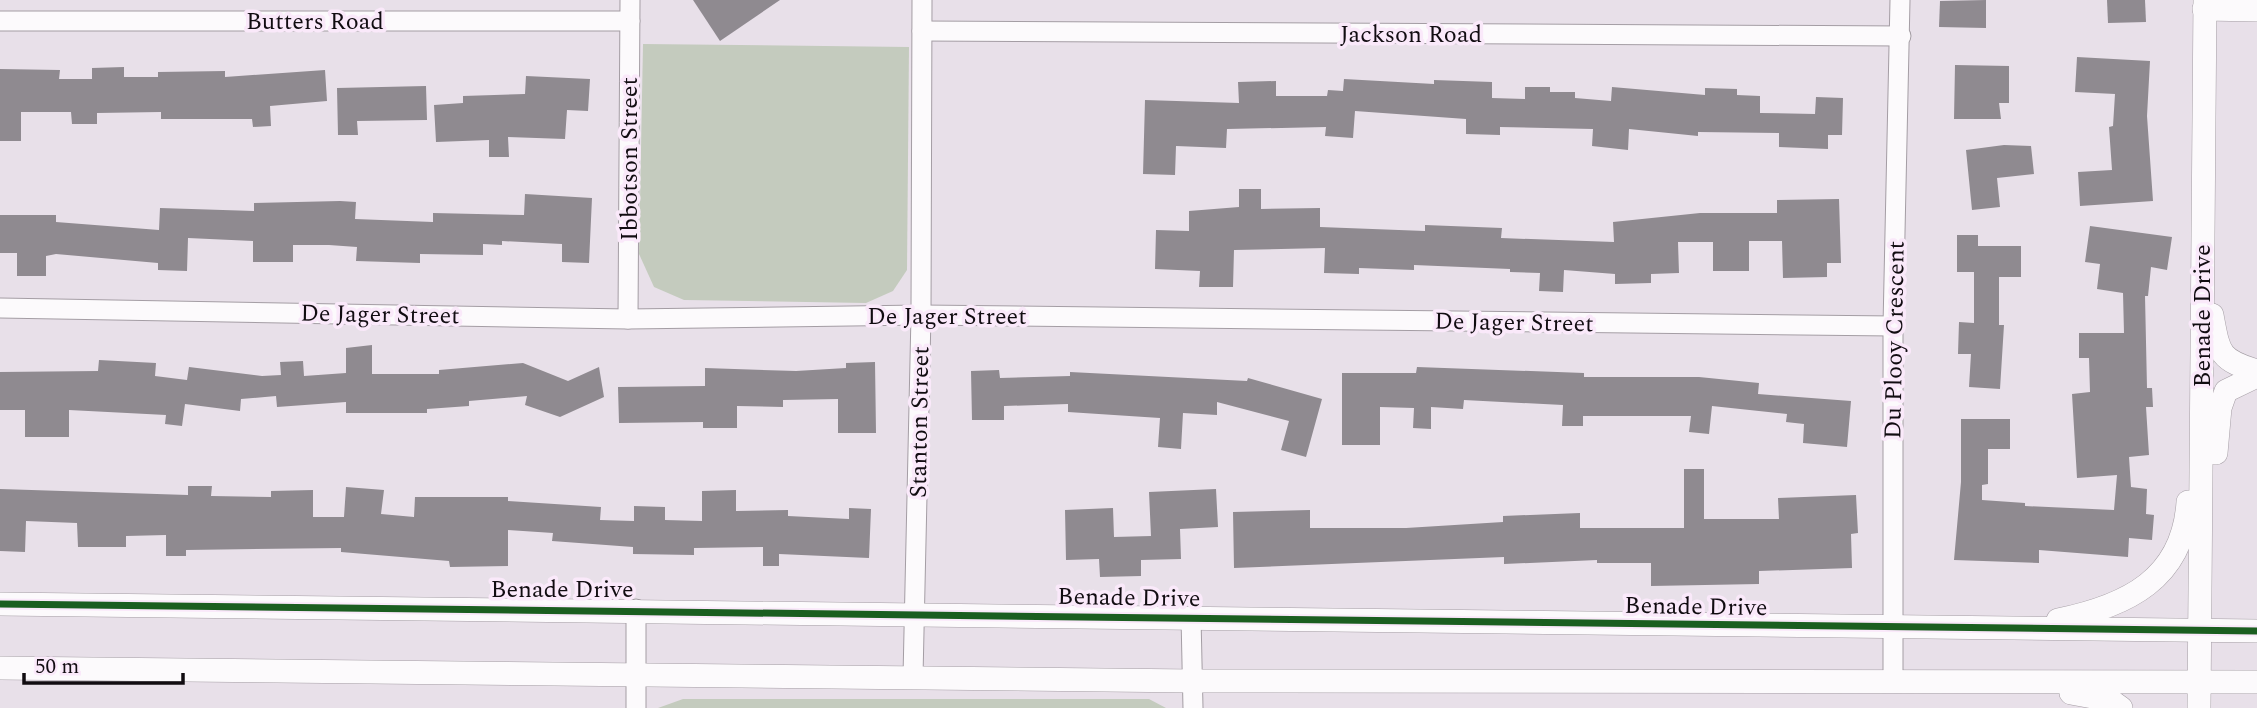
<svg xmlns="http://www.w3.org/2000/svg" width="2257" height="708" viewBox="0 0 2257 708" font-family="Spectral,serif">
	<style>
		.green { fill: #c4cbbe }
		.building { fill: #8f8a90 }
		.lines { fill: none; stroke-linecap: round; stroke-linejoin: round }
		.minor-casing { stroke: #a49da4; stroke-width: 21 }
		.tertiary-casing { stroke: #a49da4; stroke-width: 24 }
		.minor { stroke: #fcfafc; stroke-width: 19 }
		.tertiary { stroke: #fcfafc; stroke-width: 23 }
		.cycleway-casing { stroke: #fae9fa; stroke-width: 11 }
		.cycleway { stroke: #1b5e20; stroke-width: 7 }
		.labels { text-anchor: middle; stroke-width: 7; stroke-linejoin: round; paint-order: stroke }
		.street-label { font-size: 24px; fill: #110c11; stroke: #fae9fa }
	</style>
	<rect width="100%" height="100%" fill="#e8e0e9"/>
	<g class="green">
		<path d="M643 44 909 47 907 270 893 291 866 303 684 300 654 287 639 254Z"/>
		<path d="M683 699H1149L1166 708H658Z"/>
	</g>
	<g class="building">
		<path d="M693 0H780L720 41Z"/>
		<path d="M1986 0V28L1939 27 1940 1Z"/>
		<path d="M2107 0H2145L2146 22 2108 23Z"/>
		<path d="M2077 57 2150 61 2147 116 2153 201 2080 206 2078 172 2112 170 2109 127 2113 126 2115 94 2075 92Z"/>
		<path d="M1955 65 2009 66V103H1999L2001 119H1954Z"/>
		<path d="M124 67V77H158V72L225 71V77L325 70 327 101 270 106 271 126 253 127 252 119H161V112L97 113V124H72L71 112H21V141H0V69L60 70 59 79H92V68Z"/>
		<path d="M526 76 590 79 588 111 567 110 565 139 508 137 509 157H489V140L436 142 434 105 463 103V96L525 94Z"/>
		<path d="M1344 79 1434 84V80L1492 82V98L1525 99V87H1550V92H1575V98L1611 101 1612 87 1705 95V88L1737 89V95L1760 96V113L1815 114 1816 97 1843 98 1842 135H1828V149L1779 147V133L1698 132V136L1629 129 1628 150 1592 146 1593 129 1500 127V135L1466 134V119L1355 111 1353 138 1325 136 1326 127 1227 129 1226 148 1176 146 1175 175 1143 174 1145 100 1239 103 1238 82 1276 81V96H1327L1328 90 1343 91Z"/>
		<path d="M426 86 427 120 357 121 358 135H338L337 88Z"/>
		<path d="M2004 145 2031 146 2034 174 1997 178 2000 207 1972 210 1966 150Z"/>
		<path d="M1239 189H1261V209L1320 208V227L1425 231V225L1502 228 1501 238 1614 242 1613 222 1700 213H1777V200L1839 199 1841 263H1827V277L1783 278 1782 241H1749V271H1713V242H1678L1679 273 1651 274V283L1615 284V274L1564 270 1563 292 1539 291 1540 273 1510 272V269L1414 265V270L1359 268V274L1324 273 1325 248 1234 250 1233 287H1199L1200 271 1155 269 1156 230 1189 231V211L1239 207Z"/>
		<path d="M525 194 592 198 589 263 562 262V244L502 241V245L483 244V255L420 254V263L356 261 357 247 329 245H293V262H253V241L188 238 187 271 158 270V263L56 254 46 256V276H17V253H0V215H56V222L159 230 160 208 254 211V203L340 201 356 202 355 219 433 222V213L524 215Z"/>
		<path d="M2090 226 2172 237 2167 270 2151 267 2148 296H2145L2147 388H2152L2153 407H2146L2149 455 2129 457 2131 487 2147 489 2146 514 2154 515 2152 540 2129 538 2128 557 2039 550V563L1954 560 1961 482V419H2010V449H1988V484L1982 485V500L2025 503V506L2114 510 2117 475 2077 478 2072 394 2090 392 2089 358H2079V333H2124L2123 293 2097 289 2100 264 2085 262Z"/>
		<path d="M1957 235H1978V246H2021V277H1999V325H2004L2000 389 1969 387 1971 354H1958L1959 322 1974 323V272H1957Z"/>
		<path d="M372 345V374H439V370L523 363 568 381 599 367 604 397 560 417 525 405 527 396 469 401V406L427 409V413H346V402L277 407 276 396 241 399 240 411 185 404 182 426 165 424 166 415 69 410V437H25V410H0V372L98 371 99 360 156 363 155 376 187 380 189 367 262 376 281 375 280 362 303 361 304 376 346 373V348Z"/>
		<path d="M875 362 876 433H838V399L783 400V407L737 406V428H703V422L619 423 618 387 705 386V368L796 371 846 368V363Z"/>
		<path d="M1417 367 1584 373V377H1699L1759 383 1758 394 1851 401 1847 447 1803 443 1804 424 1786 422 1787 414 1712 406 1709 434 1689 432 1691 416H1583V426H1562L1563 405 1464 400 1463 409 1431 407V429L1413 428 1414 408 1380 407V445H1342V373H1416Z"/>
		<path d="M999 370 1000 378 1070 376V372L1247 381 1248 378 1322 399 1306 457 1281 450 1289 421 1217 402V415L1183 413 1181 449 1158 447 1160 418 1068 412V404L1004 406V420H972L971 371Z"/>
		<path d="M1684 469H1704V519H1779L1778 498 1856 495 1858 533 1851 534 1852 568 1759 571V584L1651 586V563H1597V560L1504 564V557L1234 568 1233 512 1310 510V528H1406L1503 522V516L1580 513V528H1684Z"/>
		<path d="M188 486H212L211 496 271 497V491L313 490V517H344L346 487 384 490 381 514 414 517 415 497H508V501L601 507 600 520 634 521V506L665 507V520L702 521V491L736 490V511L788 510V516L849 519V508L871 509 869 558 779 554V566H763V547L694 548V555L633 554V547L552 541 553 533 508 530V566L450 567 449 561 341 552V548L186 550V556H166V535L126 536V547H78L77 523 26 521 25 552 0 551V489L188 495Z"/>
		<path d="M1216 489 1218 527 1180 529 1181 559 1141 560V576L1100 577 1099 559 1066 560 1065 510 1113 508 1114 537 1151 536 1149 492Z"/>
	</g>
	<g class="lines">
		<g class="minor-casing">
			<g id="minor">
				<path d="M0 21H630"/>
				<path d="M922 31 1901 36"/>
				<path d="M0 308 628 319 921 315 1893 326"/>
				<path d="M628 319 630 0"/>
				<path d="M1191 617 1193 708"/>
				<path d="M913 677 921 315 922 0"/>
				<path d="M1893 680V326L1900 0"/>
				<path d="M636 708V609"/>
			</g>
		</g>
		<g class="tertiary-casing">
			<g id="tertiary">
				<path d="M2204 9 2257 10"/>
				<path d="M2212 315C2219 353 2219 360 2257 371"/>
				<path d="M2216 453 2220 408 2226 391 2257 376"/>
				<path d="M0 604 2257 631"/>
				<path d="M2058 620C2127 606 2183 579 2188 502"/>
				<path d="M0 668 1193 681 2257 682"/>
				<path d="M2071 693 2110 700 2121 708"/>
				<path d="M2199 708 2205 0"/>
			</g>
		</g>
		<use href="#minor" class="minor"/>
		<use href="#tertiary" class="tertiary"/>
		<g class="cycleway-casing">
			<path id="cycleway" d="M0 604 2257 631"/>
		</g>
		<use href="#cycleway" class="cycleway"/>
	</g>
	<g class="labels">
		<g class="street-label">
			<text x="315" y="29">Butters Road</text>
			<text x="1411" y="42">Jackson Road</text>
			<text transform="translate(629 159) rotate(-90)" y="8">Ibbotson Street</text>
			<text transform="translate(380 314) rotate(1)" y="8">De Jager Street</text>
			<text x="947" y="324">De Jager Street</text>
			<text transform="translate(2202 316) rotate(-90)" y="8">Benade Drive</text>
			<text transform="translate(1514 322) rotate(1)" y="8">De Jager Street</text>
			<text transform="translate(1894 340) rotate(-89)" y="8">Du Plooy Crescent</text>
			<text transform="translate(919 422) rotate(-89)" y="8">Stanton Street</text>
			<text x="562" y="597">Benade Drive</text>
			<text transform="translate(1129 597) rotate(1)" y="8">Benade Drive</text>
			<text transform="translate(1696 606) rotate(1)" y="8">Benade Drive</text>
		</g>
	</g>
	<path d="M24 673v10h159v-10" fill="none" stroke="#110c11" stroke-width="3.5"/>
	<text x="35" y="673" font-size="21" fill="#110c11" stroke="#fae9fa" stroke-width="5" paint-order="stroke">50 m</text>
</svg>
